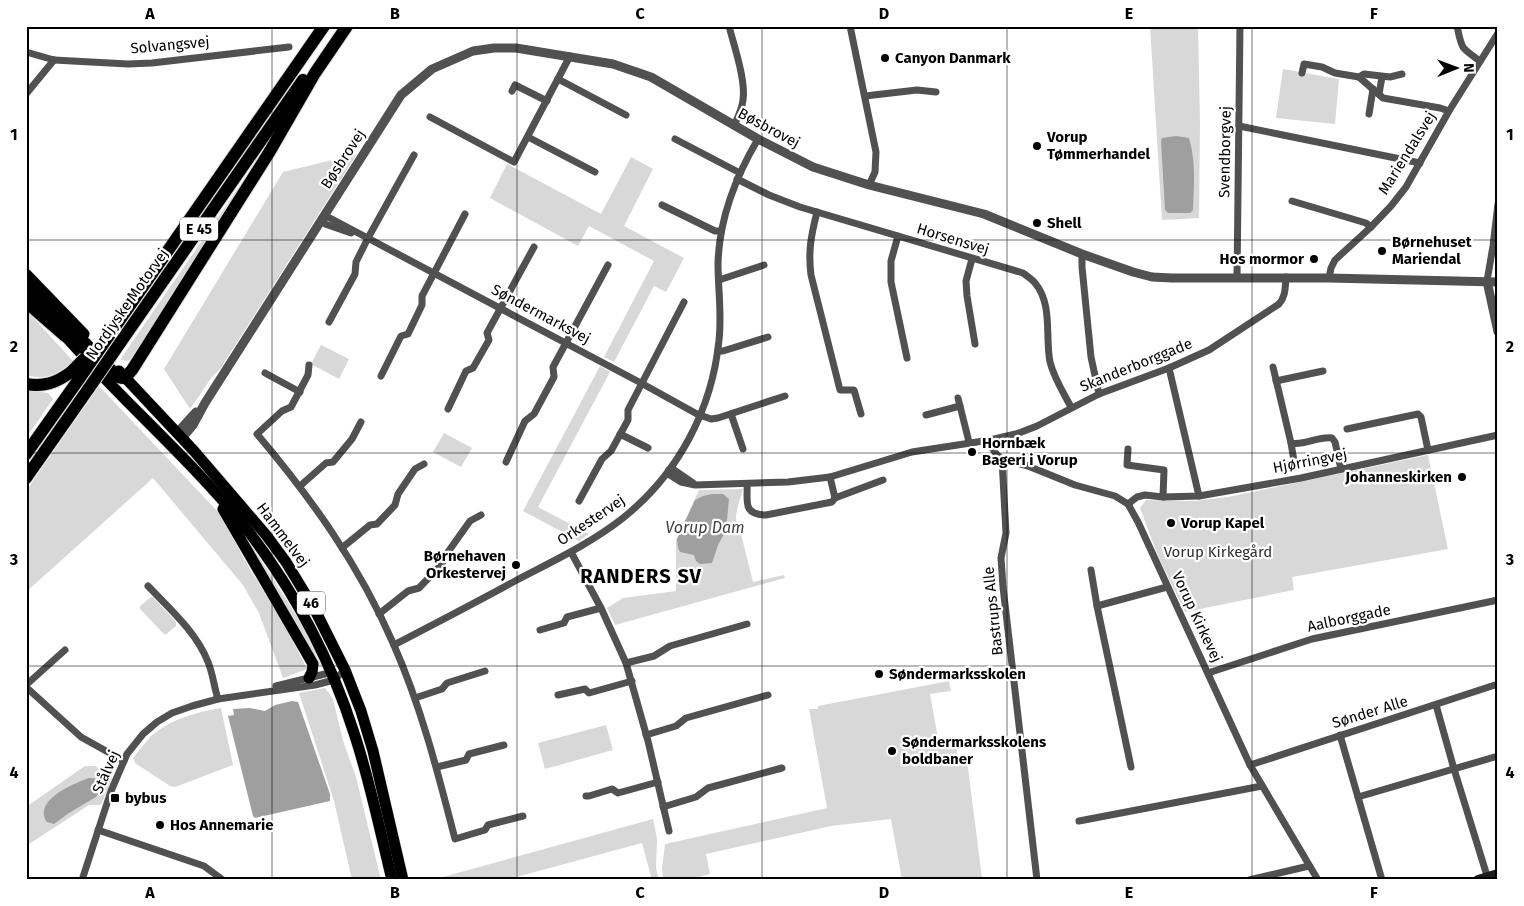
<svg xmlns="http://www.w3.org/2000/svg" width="1524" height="906" viewBox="0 0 1524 906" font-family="'Fira Sans',sans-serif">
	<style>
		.green { fill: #d8d8d8 }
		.water { fill: #9f9f9f }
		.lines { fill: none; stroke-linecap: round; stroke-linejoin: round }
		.primary-casing { stroke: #dbdbdb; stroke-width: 12 }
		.motorway-casing { stroke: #dbdbdb; stroke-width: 14 }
		.minor { stroke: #515151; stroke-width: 7 }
		.tertiary { stroke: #515151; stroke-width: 9 }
		.secondary { stroke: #1e1e1e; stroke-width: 10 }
		.primary { stroke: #000; stroke-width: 11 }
		.motorway { stroke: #000; stroke-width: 12 }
		.motorway-bridge-casing { stroke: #dbdbdb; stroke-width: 14; stroke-linecap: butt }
		.motorway-bridge { stroke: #000; stroke-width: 12 }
		.grid { fill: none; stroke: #000; stroke-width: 1; stroke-opacity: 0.55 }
		.poi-dot { fill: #000; stroke: #fff; stroke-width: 2 }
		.labels { text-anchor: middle; stroke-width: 4.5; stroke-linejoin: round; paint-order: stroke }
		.shield { fill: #fff; stroke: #4c4c4c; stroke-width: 1 }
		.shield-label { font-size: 14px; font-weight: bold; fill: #000 }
		.street-label { font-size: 15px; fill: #000; stroke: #fff }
		.poi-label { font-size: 15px; font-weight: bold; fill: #000; stroke: #fff; text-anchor: start }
		.park-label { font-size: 15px; fill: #2f2f2f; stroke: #fff }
		.water-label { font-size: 16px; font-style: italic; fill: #404040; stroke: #fff }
		.district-label { font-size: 20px; font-weight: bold; letter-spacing: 1px; fill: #000; stroke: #fff }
		.neatline { fill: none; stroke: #000; stroke-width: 2 }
		.grid-label { font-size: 16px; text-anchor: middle; font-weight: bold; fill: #000 }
	</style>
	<rect width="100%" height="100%" fill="#fff"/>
	<g class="green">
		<path d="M1150 26H1198L1200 122 1199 218 1162 220Z"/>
		<path d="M1283 69 1339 79 1335 124 1276 118Z"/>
		<path d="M357 154 220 369 212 377 190 409 164 369 283 172Z"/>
		<path d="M631 157 653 169 624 226 684 258 666 292 654 286 614 362 604 357 654 261 589 226 578 246 490 198 507 164 601 214Z"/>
		<path d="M243 181 245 183 135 358 127 361 121 360 122 357Z"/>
		<path d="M26 310 73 361C58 375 46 380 26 375Z"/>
		<path d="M321 345 349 359 339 379 311 364Z"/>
		<path d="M600 366 610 372 538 507 589 534 579 541 523 511Z"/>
		<path d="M99 386 219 513 247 564 286 628 307 669 283 678 259 613 243 585 153 478 26 592V491Z"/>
		<path d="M26 390 48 393 53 399 26 438Z"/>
		<path d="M444 433 472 448 461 467 433 452Z"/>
		<path d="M1428 455 1448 549 1292 577 1294 590 1185 612 1158 556 1140 508 1146 500 1195 501 1228 497Z"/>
		<path d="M743 489C740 501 731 520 740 530L753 582 784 575 785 578 615 625 607 608 623 598 676 591V540L699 490Z"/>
		<path d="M250 543 300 621 321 665 316 664 247 546Z"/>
		<path d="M151 597H153L176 622V626L165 635 140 609V606Z"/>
		<path d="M949 681 951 691 930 694 939 744 956 742 958 760H967L982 878 969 880H902L891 819 831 826 706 854 710 874 687 880H663L662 868 665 844 827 808 809 709H818V706Z"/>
		<path d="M325 688 333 699 343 741 356 777 381 880H352L334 801 299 693Z"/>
		<path d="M221 708 233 765 175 787 170 786 135 763 133 758C139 751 145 743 151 736 171 719 196 712 221 708Z"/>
		<path d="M606 725 613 750 545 769 538 743Z"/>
		<path d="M85 766H95L112 778 101 805H89L26 846V807Z"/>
		<path d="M653 819 657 839 656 868 659 880H652L642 843 505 880H432Z"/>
	</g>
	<g class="water">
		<path d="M1176 136 1189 138C1196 161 1194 186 1193 210L1190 213H1168L1165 210 1161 141 1162 138Z"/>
		<path d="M712 494H723L729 499 727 520 724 534 718 545 712 563 700 564 696 561 694 555 680 552 678 548 677 539 695 500 703 496Z"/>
		<path d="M292 701 298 702 330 794V801L255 818 253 816 228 716 234 715 233 709 250 708 265 711 275 705Z"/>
		<path d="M89 778 102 779 104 785 96 797 69 813 54 824 47 822C33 800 73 784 89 778Z"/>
	</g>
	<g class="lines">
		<g class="primary-casing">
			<g id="primary">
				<path d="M26 274 84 334"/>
				<path d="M60 330C118 397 186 455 242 523 291 585 330 658 354 733 370 781 380 831 392 880"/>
				<path d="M119 371 194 451 266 535 286 562 315 610 345 670 361 711 373 751 403 880"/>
				<path d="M223 509 313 664 312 672 309 678"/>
			</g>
		</g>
		<g class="motorway-casing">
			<g id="motorway">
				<path d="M26 289 76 334 117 376C124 381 127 375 132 370L270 151 315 73 347 26"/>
				<path d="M26 302 65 336"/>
				<path d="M110 334 324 26"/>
				<path d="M120 343 303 80"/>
				<path d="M26 384C44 387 56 383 71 372"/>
				<path d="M26 454 79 379"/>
				<path d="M26 478 89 388"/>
			</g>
		</g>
		<g class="minor">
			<path d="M729 26C734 46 746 80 743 100 742 109 738 117 734 126"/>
			<path d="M850 26 876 152 875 172 869 185"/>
			<path d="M1457 26C1462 49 1460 47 1480 61"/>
			<path d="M26 52 54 60 128 64 152 63 289 47"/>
			<path d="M1302 73 1304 64 1322 67 1335 73 1359 77 1383 98 1440 108 1449 111"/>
			<path d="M1359 77 1364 74 1390 77 1402 74"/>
			<path d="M558 79 626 115"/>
			<path d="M512 91 515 85 547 101"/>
			<path d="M26 94 54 60"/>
			<path d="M1379 94 1382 77"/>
			<path d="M865 96 917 90 936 92"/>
			<path d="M1369 114 1373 89"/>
			<path d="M430 117 514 162 570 56"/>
			<path d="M1239 126 1420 163"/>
			<path d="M528 137 595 172"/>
			<path d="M675 139 740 173"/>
			<path d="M737 179 769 195 800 207 1023 273C1027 276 1032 279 1035 283 1053 304 1045 337 1050 362 1054 378 1063 392 1071 407"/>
			<path d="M1292 201 1366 223 1371 227"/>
			<path d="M662 205 715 231H721"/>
			<path d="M817 212C811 236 808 251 811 275L840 390H854L861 414"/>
			<path d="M322 218 328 217 641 383 697 414 711 419 718 418 785 396"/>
			<path d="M322 218 325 224 351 233"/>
			<path d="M898 236 891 261V282L907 358"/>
			<path d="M1082 254V267L1091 357 1099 394"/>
			<path d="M972 259 966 281 967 296 975 344"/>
			<path d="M1237 277 1240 26"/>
			<path d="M1329 278 1331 268 1335 260 1371 227 1391 206 1406 187 1449 111 1498 33"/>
			<path d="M719 280 764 265"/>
			<path d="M1487 281 1493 246 1498 204"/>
			<path d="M329 322 355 274 356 262 368 238 414 155"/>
			<path d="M718 351H723L768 337"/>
			<path d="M309 365 308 375 291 407 282 411 257 434C312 499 359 565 393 643 421 706 438 773 455 839L485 830 488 825 523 816"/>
			<path d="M1273 367 1291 443C1304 446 1318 436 1332 438L1335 442 1341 469"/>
			<path d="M1169 368 1199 496"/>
			<path d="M265 373 300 392"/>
			<path d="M381 376 401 336 408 334 422 305V296L465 214"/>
			<path d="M1276 381 1323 371"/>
			<path d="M958 398 969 442"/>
			<path d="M448 409 466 371 473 368 489 340 487 333 534 247"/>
			<path d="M731 414 743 449"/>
			<path d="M926 415 960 406"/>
			<path d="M1347 429 1418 414 1421 417 1428 450"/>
			<path d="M620 434 648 448"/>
			<path d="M990 440 992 448 997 455 1002 459 1028 466 1075 485 1115 496 1128 504 1138 522 1250 765 1318 880"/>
			<path d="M1291 443 1295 467"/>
			<path d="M1128 449 1127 465 1164 470 1163 497"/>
			<path d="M1002 459 1006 533 1001 558 1003 587 1037 880"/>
			<path d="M506 462 525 421 534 414 554 377 553 367 608 265"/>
			<path d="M669 470 670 475 681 482 695 485 788 482 830 477 912 452 990 440 1019 433 1037 426 1099 394 1169 368 1209 350 1279 304C1286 296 1285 287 1286 277"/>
			<path d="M669 470H674L693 483"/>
			<path d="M830 477 835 498"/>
			<path d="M747 484C748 502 742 514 766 515L832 502 835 498 883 480"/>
			<path d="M300 486 326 463 333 462 352 439 361 422"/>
			<path d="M579 501 602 459 611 451 628 420V410L684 302"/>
			<path d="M1128 504 1137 497 1145 495 1163 497 1199 496 1301 478 1498 435"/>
			<path d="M343 547 370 525 377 524 395 505 398 494 415 469 424 464"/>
			<path d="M571 552 601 608 626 663 648 741 669 831"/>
			<path d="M1091 570 1097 606 1131 767"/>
			<path d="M148 586C169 608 197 633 208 662 213 674 214 687 218 699"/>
			<path d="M1097 606 1167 587"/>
			<path d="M379 614 408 591 419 588 442 564 448 552 470 521 481 515"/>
			<path d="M540 630 564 623 567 617 601 608"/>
			<path d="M394 645C434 624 475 603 515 581 551 562 590 544 623 518 678 474 712 410 719 340 722 314 718 289 718 264 719 219 735 178 758 139"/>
			<path d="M626 663 654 656 670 646 747 624"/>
			<path d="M1208 673 1312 639 1498 600"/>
			<path d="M26 685 65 650"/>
			<path d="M276 686 333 672"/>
			<path d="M26 687 81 737 124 761"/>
			<path d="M558 695 585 689 589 693 632 681"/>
			<path d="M415 698 442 689 447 683 485 671"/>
			<path d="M1436 705 1454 769 1488 879"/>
			<path d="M646 735 676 726 686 718 768 695"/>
			<path d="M1340 735 1382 880"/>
			<path d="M1250 765 1498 684"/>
			<path d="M437 767 466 760 469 754 504 745"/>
			<path d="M586 796H589L612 789 618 793 658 782"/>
			<path d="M1358 797 1498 756"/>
			<path d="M663 807 696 797 708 788 782 768"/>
			<path d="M1079 821 1262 786"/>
			<path d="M98 830 204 866 223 880"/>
			<path d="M82 880 111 791 127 754 143 734 157 722 172 713 192 706 218 699 315 685 334 680 345 670"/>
			<path d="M1249 880 1309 866"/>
		</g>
		<g class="tertiary">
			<path d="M1487 281 1498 332"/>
			<path d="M177 433 196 412"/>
			<path d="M182 438 193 425 205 403 401 95 432 69 473 51 494 48H516L613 64 651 77 758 139 813 167 869 185 984 214 1082 254 1133 272 1152 277 1172 278H1329L1498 282"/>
		</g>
		<path class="secondary" d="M1478 880 1498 874"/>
		<use href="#primary" class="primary"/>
		<use href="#motorway" class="motorway"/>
		<g class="motorway-bridge-casing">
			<g id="motorway-bridge">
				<path d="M71 372 85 358"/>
				<path d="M79 379 110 334"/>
				<path d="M89 388 120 343"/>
			</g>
		</g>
		<use href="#motorway-bridge" class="motorway-bridge"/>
	</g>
	<path class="grid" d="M272 26V880M517 26V880M762 26V880M1007 26V880M1252 26V880M26 240H1498M26 453H1498M26 666H1498"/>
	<g class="poi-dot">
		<circle cx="885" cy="58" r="5"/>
		<circle cx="1037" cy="146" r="5"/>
		<circle cx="1037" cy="223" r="5"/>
		<circle cx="1382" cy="251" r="5"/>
		<circle cx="1314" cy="259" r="5"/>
		<circle cx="972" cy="452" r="5"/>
		<circle cx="1462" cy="477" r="5"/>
		<circle cx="1171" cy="523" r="5"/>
		<circle cx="516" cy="565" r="5"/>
		<circle cx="879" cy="674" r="5"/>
		<circle cx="892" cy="751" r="5"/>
		<rect x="110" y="793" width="10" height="10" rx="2.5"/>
		<circle cx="160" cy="825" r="5"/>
	</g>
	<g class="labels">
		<g class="shield">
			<rect x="180" y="217.5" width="38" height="23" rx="4"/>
			<rect x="297" y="591.5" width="28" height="23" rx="4"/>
		</g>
		<g class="shield-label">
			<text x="199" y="234">E 45</text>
			<text x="311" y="608">46</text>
		</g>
		<g class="street-label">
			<text transform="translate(170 45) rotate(-5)" y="5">Solvangsvej</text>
			<text transform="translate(769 128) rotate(28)" y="5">Bøsbrovej</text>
			<text transform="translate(1225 152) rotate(-89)" y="5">Svendborgvej</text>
			<text transform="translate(1407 153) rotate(-58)" y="5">Mariendalsvej</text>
			<text transform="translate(343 159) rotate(-57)" y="5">Bøsbrovej</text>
			<text transform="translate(953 239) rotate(17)" y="5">Horsensvej</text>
			<text transform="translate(127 304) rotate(-55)" y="5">Nordjyske Motorvej</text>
			<text transform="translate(541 314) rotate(28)" y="5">Søndermarksvej</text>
			<text transform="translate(1136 365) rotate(-22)" y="5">Skanderborggade</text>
			<text transform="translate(1310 461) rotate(-11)" y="5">Hjørringvej</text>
			<text transform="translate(591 520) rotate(-34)" y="5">Orkestervej</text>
			<text transform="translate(283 535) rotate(53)" y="5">Hammelvej</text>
			<text transform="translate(993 611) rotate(-96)" y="5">Bastrups Alle</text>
			<text transform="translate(1197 617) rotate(65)" y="5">Vorup Kirkevej</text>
			<text transform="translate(1349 618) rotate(-12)" y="5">Aalborggade</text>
			<text transform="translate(1370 712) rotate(-17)" y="5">Sønder Alle</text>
			<text transform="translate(106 772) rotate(-66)" y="5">Stålvej</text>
		</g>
		<g class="poi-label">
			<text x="895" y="63">Canyon Danmark</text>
			<text x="1047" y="142">Vorup<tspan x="1047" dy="17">Tømmerhandel</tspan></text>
			<text x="1047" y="228">Shell</text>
			<text x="1392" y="247">Børnehuset<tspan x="1392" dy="17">Mariendal</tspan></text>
			<text x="1304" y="264" text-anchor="end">Hos mormor</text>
			<text x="982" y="448">Hornbæk<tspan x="982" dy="17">Bageri i Vorup</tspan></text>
			<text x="1452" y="482" text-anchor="end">Johanneskirken</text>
			<text x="1181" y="528">Vorup Kapel</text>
			<text x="506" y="561" text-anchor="end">Børnehaven<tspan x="506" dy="17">Orkestervej</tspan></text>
			<text x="889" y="679">Søndermarksskolen</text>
			<text x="902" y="747">Søndermarksskolens<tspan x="902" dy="17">boldbaner</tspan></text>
			<text x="125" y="803">bybus</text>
			<text x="170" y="830">Hos Annemarie</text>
		</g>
		<g class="park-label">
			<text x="1218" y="557">Vorup Kirkegård</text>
		</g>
		<g class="water-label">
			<text x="705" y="533">Vorup Dam</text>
		</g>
		<g class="district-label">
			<text x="641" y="583">RANDERS SV</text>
		</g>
	</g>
	<rect width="1524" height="906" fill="none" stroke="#ffffff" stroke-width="55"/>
	<g transform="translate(1456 68) rotate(89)" stroke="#ffffff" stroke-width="4" paint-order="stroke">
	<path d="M0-4L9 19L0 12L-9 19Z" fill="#000000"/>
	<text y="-8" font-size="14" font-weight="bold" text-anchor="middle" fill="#000000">N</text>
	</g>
	<rect x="28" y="28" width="1468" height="850" class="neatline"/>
	<g class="grid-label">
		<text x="150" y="19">A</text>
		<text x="395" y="19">B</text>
		<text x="640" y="19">C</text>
		<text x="884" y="19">D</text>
		<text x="1129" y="19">E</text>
		<text x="1374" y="19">F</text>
		<text x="14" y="140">1</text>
		<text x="1510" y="140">1</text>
		<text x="14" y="352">2</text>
		<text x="1510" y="352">2</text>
		<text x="14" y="565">3</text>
		<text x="1510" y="565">3</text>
		<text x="14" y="778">4</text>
		<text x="1510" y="778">4</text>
		<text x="150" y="898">A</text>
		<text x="395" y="898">B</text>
		<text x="640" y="898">C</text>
		<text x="884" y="898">D</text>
		<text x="1129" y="898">E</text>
		<text x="1374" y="898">F</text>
	</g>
</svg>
